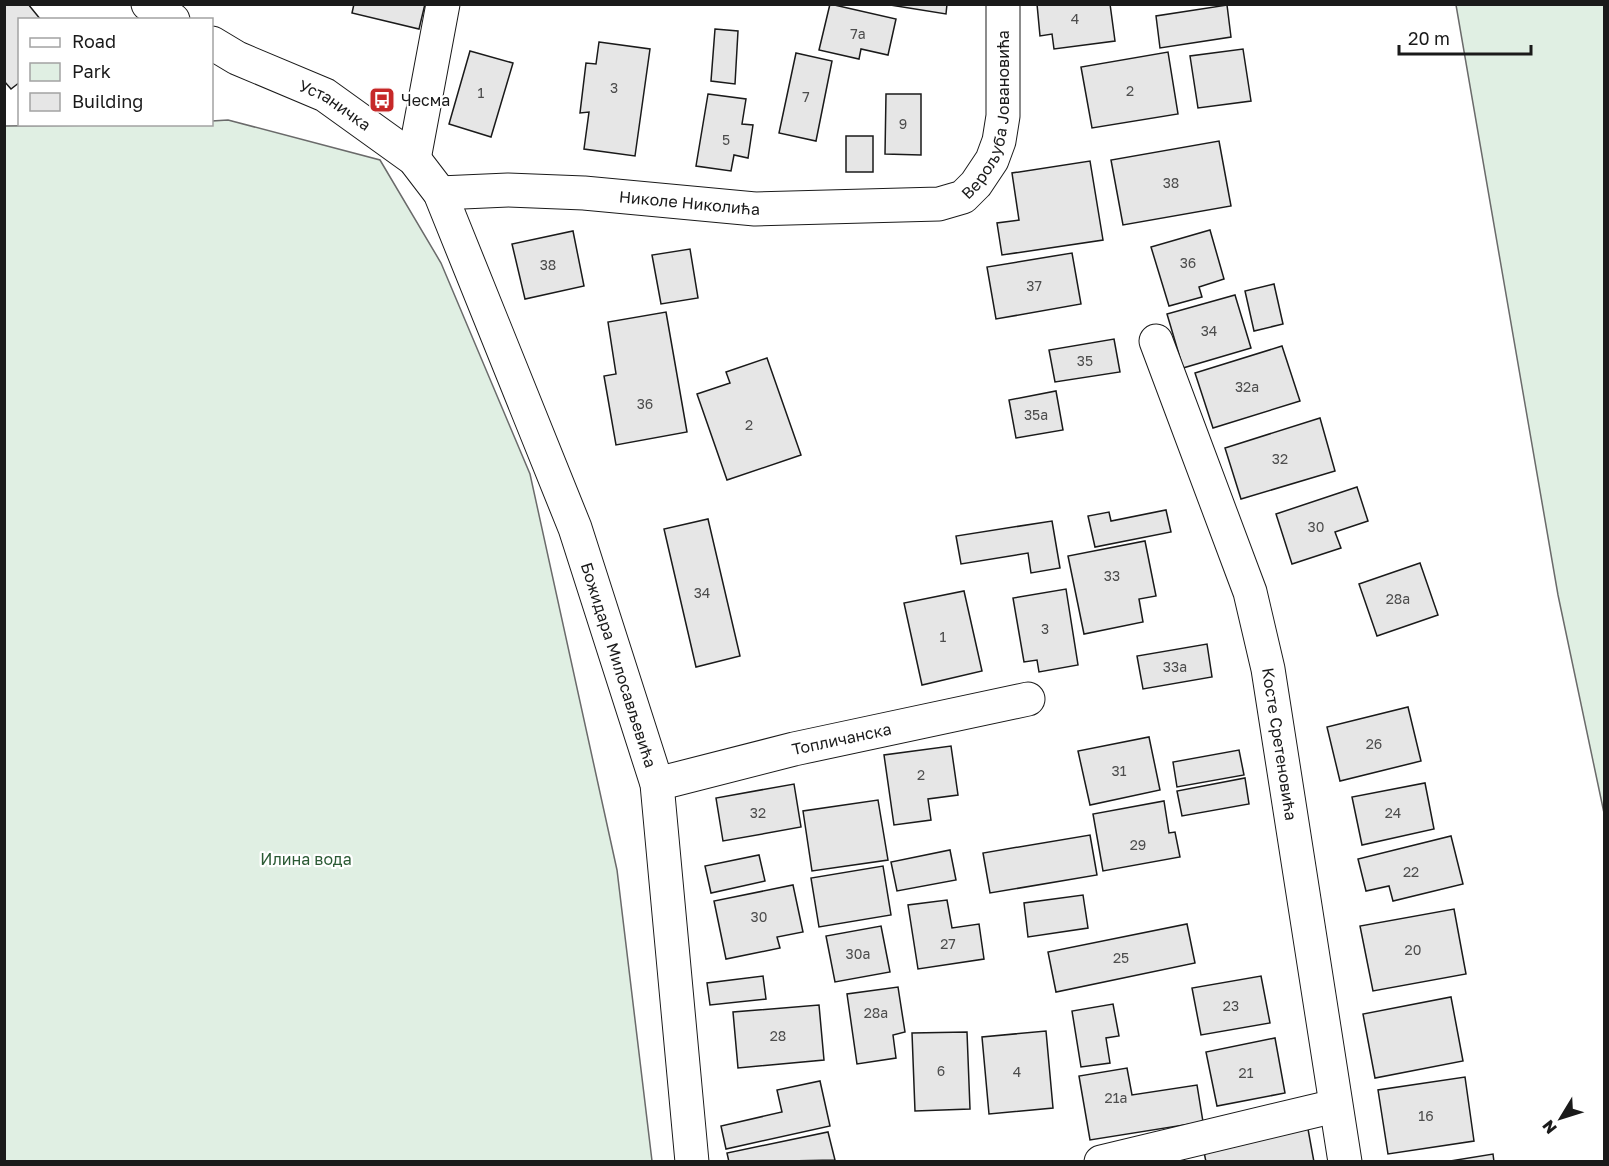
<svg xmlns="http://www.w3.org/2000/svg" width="1609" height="1166" viewBox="0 0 1609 1166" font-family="'Golos Text',sans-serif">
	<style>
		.green { fill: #e0efe3; stroke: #6a6a6a; stroke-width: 1.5 }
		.building { fill: #e6e6e6; stroke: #1a1a1a; stroke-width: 1.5 }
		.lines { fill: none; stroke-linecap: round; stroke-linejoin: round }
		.minor-casing { stroke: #1a1a1a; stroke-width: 35 }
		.minor { stroke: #fff; stroke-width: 33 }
		.labels { text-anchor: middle; stroke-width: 4.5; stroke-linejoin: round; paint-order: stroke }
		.number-label { font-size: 14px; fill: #4d4d4d }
		.poi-label { font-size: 16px; fill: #1a1a1a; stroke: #fff; text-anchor: start }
		.street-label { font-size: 16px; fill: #1a1a1a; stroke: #fff }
		.park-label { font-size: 16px; fill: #2b5a34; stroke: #fff }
	</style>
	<rect width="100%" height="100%" fill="#fff"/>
	<g class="green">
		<path d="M1456 5H1604V813L1558 595Z"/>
		<path d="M228 120 380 160 441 263 530 474 617 870 652 1161H5V126L212 124V121Z"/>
	</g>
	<g class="building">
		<path d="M4 4H28L41 20H20V82L11 89 4 81Z"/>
		<path d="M354 4H425L419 29 352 13Z"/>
		<path d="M830 4 896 19 888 55 861 49 859 59 819 50Z"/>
		<path d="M884 4H947L946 14Z"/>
		<path d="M1037 4H1110L1115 41 1054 49 1052 34 1040 36Z"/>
		<path d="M1227 5 1231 37 1160 48 1156 16Z"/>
		<path d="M715 29 738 31 735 84 711 81Z"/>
		<path d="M599 42 650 49 635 156 584 149 589 112 580 113 586 63 596 64Z"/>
		<path d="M1243 49 1251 101 1198 108 1190 56Z"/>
		<path d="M470 51 513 63 491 137 449 124Z"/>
		<path d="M1168 52 1178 114 1092 128 1081 67Z"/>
		<path d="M796 53 832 61 816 141 779 133Z"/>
		<path d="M708 94 746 99 742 124 753 125 748 158 734 155 731 171 696 166Z"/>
		<path d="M886 94H921V155L885 154Z"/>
		<rect x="846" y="136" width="27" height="36"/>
		<path d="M1219 141 1231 206 1123 225 1111 160Z"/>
		<path d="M1090 161 1103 240 1002 255 997 223 1019 220 1012 173Z"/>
		<path d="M1210 230 1224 279 1199 287 1202 297 1169 306 1151 247Z"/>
		<path d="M573 231 584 286 525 299 512 244Z"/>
		<path d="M690 249 698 298 661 304 652 255Z"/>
		<path d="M1072 253 1081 304 996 319 987 267Z"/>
		<path d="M1274 284 1283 324 1254 331 1245 291Z"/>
		<path d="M1235 295 1251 348 1183 368 1167 314Z"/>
		<path d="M666 312 687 432 616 445 604 376 616 374 608 322Z"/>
		<path d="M1114 339 1120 372 1055 382 1049 350Z"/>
		<path d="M1282 346 1300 401 1213 428 1195 373Z"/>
		<path d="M767 358 801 455 727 480 697 394 730 383 726 372Z"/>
		<path d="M1056 391 1063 430 1016 438 1009 400Z"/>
		<path d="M1320 418 1335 471 1241 499 1225 448Z"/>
		<path d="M1357 487 1368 521 1335 532 1341 548 1292 564 1276 514Z"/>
		<path d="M1166 510 1171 532 1095 547 1088 516 1109 512 1111 521Z"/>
		<path d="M708 519 740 656 696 667 664 529Z"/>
		<path d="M1052 521 1060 568 1031 573 1028 553 961 564 956 536Z"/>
		<path d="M1145 541 1156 596 1139 599 1143 622 1084 634 1068 556Z"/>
		<path d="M1420 563 1438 615 1377 636 1359 584Z"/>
		<path d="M1066 589 1078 665 1039 672 1037 660 1024 662 1013 598Z"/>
		<path d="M964 591 982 671 922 685 904 603Z"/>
		<path d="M1207 644 1212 677 1143 689 1137 656Z"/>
		<path d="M1408 707 1421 761 1340 781 1327 727Z"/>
		<path d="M1149 737 1160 790 1090 805 1078 751Z"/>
		<path d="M951 746 958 795 928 799 931 820 894 825 884 755Z"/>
		<path d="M1239 750 1244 775 1177 787 1173 762Z"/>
		<path d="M1245 778 1249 804 1182 816 1177 791Z"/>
		<path d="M1425 783 1434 829 1362 845 1352 797Z"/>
		<path d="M794 784 801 827 723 841 716 798Z"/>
		<path d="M878 800 888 860 812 871 803 811Z"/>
		<path d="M1164 801 1169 833 1175 832 1180 857 1103 871 1093 814Z"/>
		<path d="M1090 835 1097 875 990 893 983 853Z"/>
		<path d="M1451 836 1463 884 1393 901 1389 886 1366 891 1358 859Z"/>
		<path d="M950 850 956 880 897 891 891 862Z"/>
		<path d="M759 855 765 881 711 893 705 866Z"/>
		<path d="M883 866 891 915 819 927 811 878Z"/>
		<path d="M793 885 803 932 777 937 780 948 726 959 714 901Z"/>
		<path d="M1083 895 1088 928 1028 937 1024 903Z"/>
		<path d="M947 900 952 928 979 924 984 959 918 969 908 905Z"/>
		<path d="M1454 909 1466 974 1373 991 1360 926Z"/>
		<path d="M1187 924 1195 963 1056 992 1048 952Z"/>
		<path d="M881 926 890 972 835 982 826 936Z"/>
		<path d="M763 976 766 999 710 1005 707 983Z"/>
		<path d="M1261 976 1270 1023 1201 1035 1192 988Z"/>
		<path d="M898 987 905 1032 893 1035 896 1058 857 1064 847 994Z"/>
		<path d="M1451 997 1463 1061 1375 1078 1363 1014Z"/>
		<path d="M1113 1004 1119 1036 1106 1038 1110 1063 1081 1067 1072 1011Z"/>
		<path d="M819 1005 824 1060 738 1068 733 1012Z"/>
		<path d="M1046 1031 1053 1108 989 1114 982 1037Z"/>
		<path d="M967 1032 970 1109 915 1111 912 1033Z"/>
		<path d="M1275 1038 1285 1093 1217 1106 1206 1052Z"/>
		<path d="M1127 1068 1132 1095 1197 1085 1203 1122 1090 1140 1079 1076Z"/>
		<path d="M1465 1077 1474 1141 1388 1154 1378 1090Z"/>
		<path d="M820 1081 830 1126 726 1149 721 1126 782 1112 777 1090Z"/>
		<path d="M1308 1129 1314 1162H1206L1203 1147Z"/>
		<path d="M828 1132 835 1160 729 1162 727 1153Z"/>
		<path d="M1493 1154 1494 1162H1444Z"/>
	</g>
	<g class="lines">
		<g class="minor-casing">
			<g id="minor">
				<path d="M148 4 173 20"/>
				<path id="s1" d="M212 43 237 58 325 95 414 159 440 193 575 528 657 784 692 1162"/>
				<path d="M414 159 443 4"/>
				<path id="s2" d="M440 193 508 190 584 193 755 209 939 204 963 197 976 184 992 160 999 141 1003 116V4"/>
				<path id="s3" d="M1156 341 1250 592 1268 669 1345 1162"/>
				<path id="s4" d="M657 784 794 749 1028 699"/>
				<path d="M1101 1162 1335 1106"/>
			</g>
		</g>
		<use href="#minor" class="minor"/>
	</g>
	<defs>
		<g id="bus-square" transform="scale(1.35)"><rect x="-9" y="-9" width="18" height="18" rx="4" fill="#c62828" stroke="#fff"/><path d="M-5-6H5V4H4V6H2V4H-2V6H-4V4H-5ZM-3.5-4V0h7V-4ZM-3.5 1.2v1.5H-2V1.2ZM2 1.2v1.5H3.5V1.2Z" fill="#fff"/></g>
	</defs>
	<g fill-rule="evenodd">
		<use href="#bus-square" x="382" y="100"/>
	</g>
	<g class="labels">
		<g class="number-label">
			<text x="1075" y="24">4</text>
			<text x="858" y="39">7a</text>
			<text x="614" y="93">3</text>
			<text x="1130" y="96">2</text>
			<text x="481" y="98">1</text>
			<text x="806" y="102">7</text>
			<text x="903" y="129">9</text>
			<text x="726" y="145">5</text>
			<text x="1171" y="188">38</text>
			<text x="1188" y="268">36</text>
			<text x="548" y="270">38</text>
			<text x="1034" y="291">37</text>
			<text x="1209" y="336">34</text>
			<text x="1085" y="366">35</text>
			<text x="1247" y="392">32a</text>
			<text x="645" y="409">36</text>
			<text x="1036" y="420">35a</text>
			<text x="749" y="430">2</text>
			<text x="1280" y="464">32</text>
			<text x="1316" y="532">30</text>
			<text x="1112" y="581">33</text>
			<text x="702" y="598">34</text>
			<text x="1398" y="604">28a</text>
			<text x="1045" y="634">3</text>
			<text x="943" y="642">1</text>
			<text x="1175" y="672">33a</text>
			<text x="1374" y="749">26</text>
			<text x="1119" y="776">31</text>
			<text x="921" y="780">2</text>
			<text x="758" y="818">32</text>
			<text x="1393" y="818">24</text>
			<text x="1138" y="850">29</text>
			<text x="1411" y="877">22</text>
			<text x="759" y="922">30</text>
			<text x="948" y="949">27</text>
			<text x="1413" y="955">20</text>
			<text x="858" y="959">30a</text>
			<text x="1121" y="963">25</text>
			<text x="1231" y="1011">23</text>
			<text x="876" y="1018">28a</text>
			<text x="778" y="1041">28</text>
			<text x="941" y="1076">6</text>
			<text x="1017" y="1077">4</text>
			<text x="1246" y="1078">21</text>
			<text x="1116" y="1103">21a</text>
			<text x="1426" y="1121">16</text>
		</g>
		<g class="poi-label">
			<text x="401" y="106">Чесма</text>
		</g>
		<g class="street-label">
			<text dy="6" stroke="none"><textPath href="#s1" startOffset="138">Устаничка</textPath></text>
			<text dy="6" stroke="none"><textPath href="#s2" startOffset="615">Верољуба Јовановића</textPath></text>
			<text dy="6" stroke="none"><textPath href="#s2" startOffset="250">Николе Николића</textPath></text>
			<text dy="6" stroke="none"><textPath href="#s1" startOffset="782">Божидара Милосављевића</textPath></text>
			<text dy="6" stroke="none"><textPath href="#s4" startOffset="190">Топличанска</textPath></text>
			<text dy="6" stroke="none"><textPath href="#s3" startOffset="423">Косте Сретеновића</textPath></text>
		</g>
		<g class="park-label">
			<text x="306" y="865">Илина вода</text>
		</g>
	</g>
	<rect width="1609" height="1166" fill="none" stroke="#1a1a1a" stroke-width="12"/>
	<rect x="18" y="18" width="195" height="108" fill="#ffffff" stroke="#a3a3a3" stroke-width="1.5"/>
	<rect x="30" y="38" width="30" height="9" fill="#ffffff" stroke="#a3a3a3" stroke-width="1.5"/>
	<text x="72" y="48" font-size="18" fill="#1a1a1a">Road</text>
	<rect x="30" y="63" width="30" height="18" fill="#e0efe3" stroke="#a3a3a3" stroke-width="1.5"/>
	<text x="72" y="78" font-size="18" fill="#1a1a1a">Park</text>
	<rect x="30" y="93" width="30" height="18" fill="#e6e6e6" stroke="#a3a3a3" stroke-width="1.5"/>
	<text x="72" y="108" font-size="18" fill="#1a1a1a">Building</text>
	<g transform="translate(1561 1118) rotate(232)" stroke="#ffffff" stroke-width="4.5" paint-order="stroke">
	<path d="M0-4.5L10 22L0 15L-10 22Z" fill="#1a1a1a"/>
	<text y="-9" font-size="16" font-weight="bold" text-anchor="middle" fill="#1a1a1a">N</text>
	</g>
	<path d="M1399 45v9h132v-9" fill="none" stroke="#1a1a1a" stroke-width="3"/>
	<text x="1408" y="45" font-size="18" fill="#1a1a1a" stroke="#ffffff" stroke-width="4.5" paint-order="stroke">20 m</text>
</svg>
